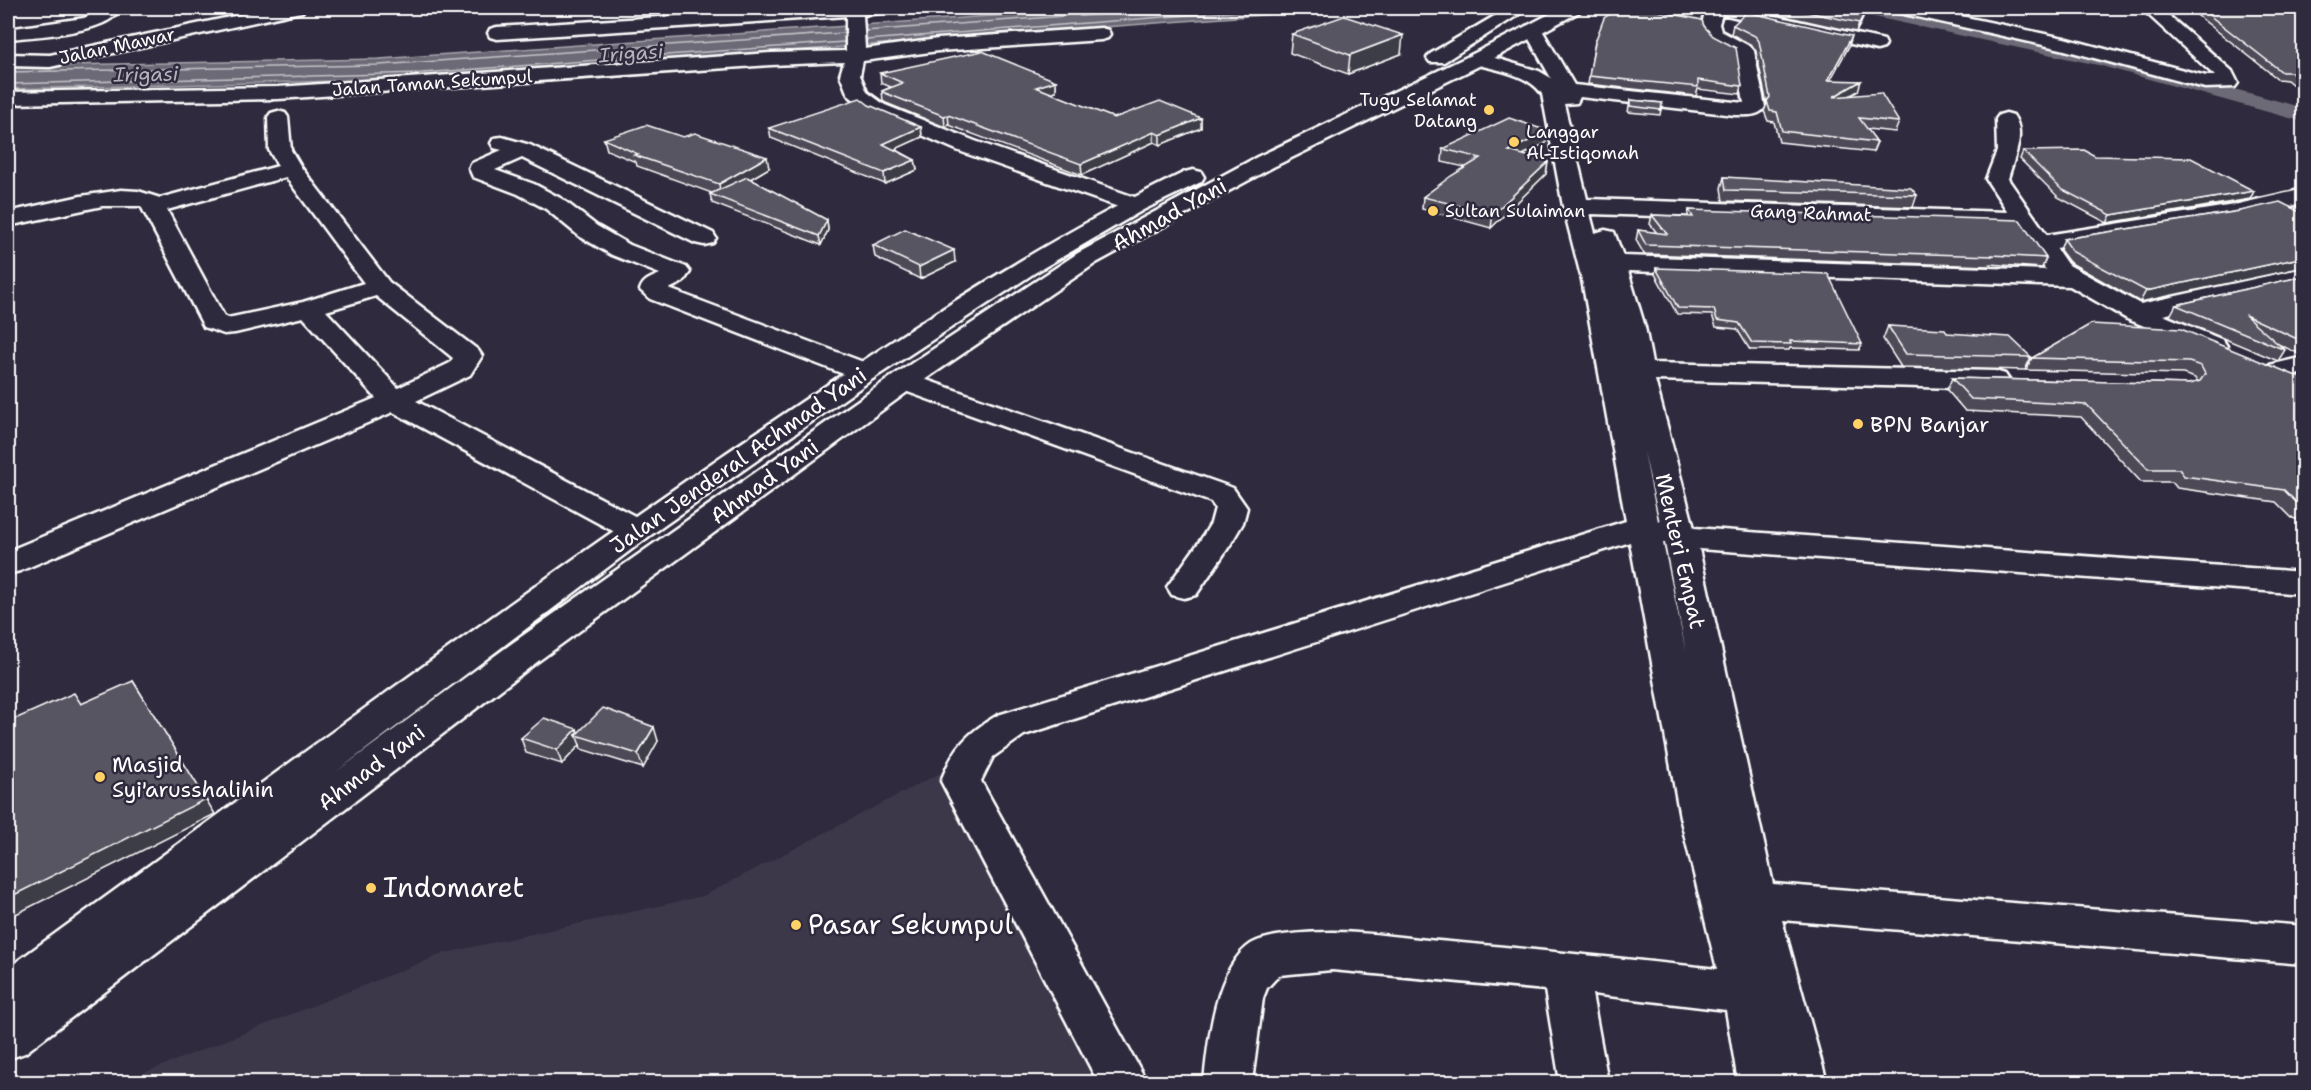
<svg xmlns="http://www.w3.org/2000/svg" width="2311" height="1090" viewBox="0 0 2311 1090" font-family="'Shantell Sans',sans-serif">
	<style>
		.built { fill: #3c3749 }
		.water { fill: #6d6a77; stroke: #a7a6ad; stroke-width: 1.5 }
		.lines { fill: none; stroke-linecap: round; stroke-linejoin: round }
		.shore { stroke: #c5c3c9; stroke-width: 1.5 }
		.canal { fill: #6d6a77; fill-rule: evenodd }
		.minor-casing { stroke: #fff; stroke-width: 5 }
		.highway-casing { stroke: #fff; stroke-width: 5 }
		.minor { fill: #2f2a3d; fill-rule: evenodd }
		.highway { fill: #2f2a3d; fill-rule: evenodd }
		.wall { fill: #4d4956; stroke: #fff; stroke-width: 1.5 }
		.shaded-wall { fill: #3e3c46; stroke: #fff; stroke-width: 1.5 }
		.building { fill: #595564; stroke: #fff; stroke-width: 1.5 }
		.poi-dot { fill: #ffd166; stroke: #2f2a3d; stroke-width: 2 }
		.labels { text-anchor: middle; stroke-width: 5; stroke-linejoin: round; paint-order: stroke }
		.far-street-label { font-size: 18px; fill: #fff; stroke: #2f2a3d }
		.far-poi-label { font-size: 18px; fill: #fff; stroke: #2f2a3d; text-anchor: start }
		.far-water-label { font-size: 20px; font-style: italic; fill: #b6b4bb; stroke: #2f2a3d }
		.street-label { font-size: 22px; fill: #fff; stroke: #2f2a3d }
		.poi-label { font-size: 22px; fill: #fff; stroke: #2f2a3d; text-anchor: start }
		.near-poi-label { font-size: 27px; fill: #fff; stroke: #2f2a3d; text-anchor: start }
	</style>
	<rect width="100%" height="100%" fill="#2f2a3d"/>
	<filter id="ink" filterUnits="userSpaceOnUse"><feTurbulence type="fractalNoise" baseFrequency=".0167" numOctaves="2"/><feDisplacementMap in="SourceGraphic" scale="12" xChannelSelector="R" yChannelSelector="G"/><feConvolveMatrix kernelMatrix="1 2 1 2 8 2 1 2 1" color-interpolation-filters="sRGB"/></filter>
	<g filter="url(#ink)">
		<path class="built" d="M942 772 1097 1082H121L445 953 703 896Z"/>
		<path class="water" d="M1103 8H1354L422 79 8 89V66L379 59Z"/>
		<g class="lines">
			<g class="shore">
				<path d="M1078 8 1077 14 1080 16 1188 8"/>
				<path d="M865 31 1064 16 1069 14 1070 8"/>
				<path d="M866 40 1280 8"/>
				<path d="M8 72 379 65 844 33"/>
				<path d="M8 84 422 73 844 42"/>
			</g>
			<path class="canal" d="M1851 8H1886L2102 53 2304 108V122L2098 65 1861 14 1854 12Z"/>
			<g class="minor-casing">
				<g id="minor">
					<path d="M94 8H112L116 14C102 33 31 37 8 39V29L84 18 97 12Z"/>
					<path d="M273 8H305L302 12 296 13 50 67 8 66V54L50 55Z"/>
					<path d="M807 8H891L888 12 863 15 865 49 938 39 1101 28 1108 30 1110 34 1108 38 1101 40 938 51 863 61 860 75 867 92 885 105 975 141 1143 200 1147 205 1143 210 1135 212 1127 210 959 151 871 113 848 95 840 75 844 62 771 65 278 99 8 104V92L278 87 771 53 846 51V16L497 39 490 37 488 33 490 29 497 27Z"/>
					<path d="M1707 8H1740L1884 40 1886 44 1884 48 1877 50 1722 14 1719 24 1721 31 1751 47 1754 51 1765 107C1759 117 1746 115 1735 115L1580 97 1577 103 1564 104 1587 199 2008 212 1986 179 1997 151 1996 119 1999 115 2006 113 2013 115C2027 134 2013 159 2008 179L2047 235 2234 205 2304 189V203L2234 219 2056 248 2067 264 2140 304 2304 268V283L2163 315 2223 340 2227 346 2223 352 2213 354 2127 319 2070 286 1628 271 1645 327 1652 363 1995 371 2005 374 2009 380 2005 386 1995 389 1655 380 1694 528 2304 572V594L1699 549 1773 884 2304 926V964L1782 920 1827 1082H1738L1726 1010 1592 994 1608 1082H1560L1545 990 1332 970 1279 975 1267 988 1263 998 1252 1082H1204C1208 1042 1215 968 1251 944 1266 934 1313 932 1332 932 1371 932 1411 939 1450 942 1539 950 1628 959 1717 969L1680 817 1630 542 1024 735 993 757 981 781 1147 1082H1098L941 781C954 747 967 733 998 715L1626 521 1582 280 1563 206 1542 94C1527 73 1495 70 1471 63L1468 59 1471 55 1478 53 1539 71 1551 78 1524 30 1526 26H1540L1542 30 1574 85 1744 103 1736 54C1711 43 1694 38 1707 8ZM1590 214 2017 227 2046 270 1623 256 1614 232 1605 230 1595 233ZM1644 452 1660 522 1658 521ZM1663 543H1665L1686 652Z"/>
					<path d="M1892 8H1923L2064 38 2206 76H2215L2141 8H2160L2232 71 2238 83 2235 87 2205 88 2061 49 1895 12Z"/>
					<path d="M278 111 285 113 288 117 291 150 301 167 389 282 478 350 482 356 470 375 416 401 648 523 652 530 648 537 636 540 624 537 393 412 20 571 8 574V551L376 398 303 317 235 333 224 334 204 327 141 206H102L8 226V212L81 196 121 190 138 191 160 198 278 166 269 150 268 117 271 113ZM286 177 364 283 303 302 228 318 224 316 167 210ZM376 296 453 358 450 363 398 388 326 311Z"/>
					<path d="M502 137 530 145 713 233 716 238 713 243 704 245 695 243 522 158 495 170 534 184 562 199 597 226 630 245 686 267 690 272 683 282 669 289 874 366 878 372 874 378 864 380 854 378 650 299 640 290C643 280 651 278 660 274L612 255 579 236 546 209 518 194 473 177 469 168 472 163 502 150 494 148 491 143 494 138Z"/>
					<path d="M2304 357V373L2275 380 2265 378 2261 372 2265 366Z"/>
					<path d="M904 372 1233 488 1247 508 1243 523 1230 545 1196 595 1184 598 1172 595 1167 587 1200 541 1211 523 1215 508 1211 502 894 387 890 381 894 375Z"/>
				</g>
			</g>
			<g class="highway-casing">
				<g id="highway">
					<path d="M1508 8H1529L1444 62H1430L1427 58 1430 54Z"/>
					<path d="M1561 8H1582L1579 12 1485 63 1273 167 1096 263 914 387 537 662 25 1053 8 1059V968C245 796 481 621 722 456 872 354 1022 250 1185 172L1193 170 1201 172 1204 177 1201 182 1143 210 1036 272 874 378 648 537 336 772 511 644 894 375 1078 253 1257 157 1471 55Z"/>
				</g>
			</g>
			<use href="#minor" class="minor"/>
			<use href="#highway" class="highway"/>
		</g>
		<g class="wall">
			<path d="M1758 8H1834L1864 14 1861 23 1856 32 1757 10Z"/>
			<path d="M2188 8H2304V94L2287 80 2278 79Z"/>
			<path d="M1733 25 1849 46 1830 80 1858 91 1850 96 1899 122 1895 132 1867 129 1877 142 1873 152 1779 142 1774 122 1768 121 1764 111 1767 104 1756 51 1752 45 1731 34Z"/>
			<path d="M1704 26 1742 86 1740 94 1698 89 1696 96 1588 84 1595 42Z"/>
			<path d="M1292 34 1401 54 1348 74 1290 53Z"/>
			<path d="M880 73 1056 81V91L1050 93 1114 118H1201V128L1160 145 1154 142 1082 175 949 125 945 127 886 103 883 101 882 91 891 87 881 83Z"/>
			<path d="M1630 100 1662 103 1660 115 1628 112Z"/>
			<path d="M921 127 922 137 895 149 915 160 917 170 885 184 771 138 769 128Z"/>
			<path d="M604 139 769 168 750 179 827 220 828 230 821 245 712 203 710 194 712 193 637 166 636 162 607 150Z"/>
			<path d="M1546 143 1523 155 1548 162 1546 174 1491 228 1422 209 1423 197 1465 167 1442 162 1443 149Z"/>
			<path d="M2023 151 2254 191 2250 199 2107 223 2058 197 2020 159Z"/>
			<path d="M1724 177 1917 195 1913 207 1723 201 1721 188Z"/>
			<path d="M1689 210 2046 258 2042 268 1990 264 1989 266 1644 254 1636 240 1638 230 1657 233 1650 224 1652 215 1688 216Z"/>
			<path d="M2240 211 2140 302 2069 262 2060 250 2064 239Z"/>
			<path d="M873 245 955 262 920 279 875 257Z"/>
			<path d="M1656 268 1862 344 1859 350 1790 348 1789 350H1750L1737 329 1716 327 1712 315 1677 314 1655 274Z"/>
			<path d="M2304 276V356L2278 344 2285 350 2278 361 2170 316 2176 305Z"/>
			<path d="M2091 324 2304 379V521L2292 518 2276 502 2177 488 2172 482H2141L2081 417 1965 411 1947 390 1952 378 2189 384 2197 382 2195 378 2183 374 2026 370 2032 358Z"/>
			<path d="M1888 326 1947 333 2031 357 2025 370 1901 367 1883 339Z"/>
			<path d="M577 729 578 733 658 741 643 768 581 749 580 745 562 764 526 753 521 738Z"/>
		</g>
		<g class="shaded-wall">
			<path d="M1864 14 1861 23 1856 32 1859 23Z"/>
			<path d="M1403 35 1401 54 1348 74 1350 55Z"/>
			<path d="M1852 36 1849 46 1825 90 1828 80Z"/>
			<path d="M1056 81V91L1036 97V87Z"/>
			<path d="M1861 81 1858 91 1830 107 1833 97Z"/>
			<path d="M948 115 949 125 945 127 944 116Z"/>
			<path d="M1201 118V128L1160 145V135Z"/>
			<path d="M921 127 922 137 885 154 883 144Z"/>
			<path d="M1548 131 1546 143 1507 163 1509 151Z"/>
			<path d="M1154 132V142L1082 175 1081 164Z"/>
			<path d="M767 157 769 168 721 196 719 184Z"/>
			<path d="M915 160 917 170 885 184 884 173Z"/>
			<path d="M1548 162 1546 174 1491 228 1493 214Z"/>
			<path d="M2254 191 2250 199 2107 223 2111 215Z"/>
			<path d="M827 220 828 230 821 245 819 236Z"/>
			<path d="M954 250 955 262 920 279 919 267Z"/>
			<path d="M2304 257V267L2140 302 2146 291Z"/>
			<path d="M133 681 215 814 8 918V898Z"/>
			<path d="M654 727 658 741 643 768 638 754Z"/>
			<path d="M577 729 579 736 576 735 580 745 562 764 557 750Z"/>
		</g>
		<g class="building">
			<path d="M1619 8H1644L1702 20 1704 26 1713 36 1736 48 1742 86 1698 80V87L1589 76 1595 42 1604 18Z"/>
			<path d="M1788 8H1834L1864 14 1859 23Z"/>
			<path d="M2200 8H2304V83L2291 72H2282Z"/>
			<path d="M1747 12 1852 36 1828 80 1861 81 1833 97 1881 93 1899 122 1859 118 1877 142 1782 131 1777 112 1770 111 1767 101 1770 97 1759 41 1755 36 1733 25Z"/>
			<path d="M1344 16 1403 35 1350 55 1292 34Z"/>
			<path d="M982 51 1056 81 1036 87 1114 118 1160 101 1201 118 1160 135 1154 132 1081 164 948 115 944 116 885 93 882 91 903 83 880 73Z"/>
			<path d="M860 98 869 105 921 127 883 144 915 160 884 173 769 128Z"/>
			<path d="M1630 100 1662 103 1661 110 1630 106Z"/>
			<path d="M1509 118 1548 131 1509 151 1548 162 1493 214 1423 197 1451 176 1481 158 1443 149Z"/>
			<path d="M646 125 683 137 695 133 767 157 719 184 634 155 638 154 604 139Z"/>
			<path d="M2084 150 2095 156 2191 158 2254 191 2111 215 2061 189 2023 151Z"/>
			<path d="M747 177 827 220 819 236 710 194Z"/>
			<path d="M1724 177 1911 188 1917 195 1726 190Z"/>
			<path d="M2280 202 2302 213H2304V257L2146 291 2073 252 2064 239 2240 211Z"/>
			<path d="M1689 210 2020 220 2046 258 1991 255 1993 256 1646 245 1638 230 1667 234 1652 215 1693 217Z"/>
			<path d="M905 229 954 250 919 267 873 245Z"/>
			<path d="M1656 268 1828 274 1862 344 1790 341 1791 344 1752 343 1739 323 1717 320 1714 309 1678 308Z"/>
			<path d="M2304 276V342L2245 315 2285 350 2176 305Z"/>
			<path d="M2091 324 2181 329 2304 379V506H2300L2284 490 2184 476 2179 469H2148L2087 405 1971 399 1952 378 2189 384 2200 381 2205 374 2201 366 2189 362 2032 358Z"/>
			<path d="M1888 326 1945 329 1947 333 2010 337 2031 357 1906 354Z"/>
			<path d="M133 681 206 799 8 898V722L74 693 81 704Z"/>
			<path d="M603 708 654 727 638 754 576 735Z"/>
			<path d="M544 718 577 729 557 750 521 738Z"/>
		</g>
	</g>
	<g class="poi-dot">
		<circle cx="1489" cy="110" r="6"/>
		<circle cx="1514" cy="142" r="6"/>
		<circle cx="1433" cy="211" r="6"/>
		<circle cx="1858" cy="424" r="6"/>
		<circle cx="100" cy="777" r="6"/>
		<circle cx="371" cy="888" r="6"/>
		<circle cx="796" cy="925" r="6"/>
	</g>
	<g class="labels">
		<g class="far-street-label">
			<text transform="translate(117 46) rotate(-12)" y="6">Jalan Mawar</text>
			<text transform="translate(432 83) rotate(-4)" y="6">Jalan Taman Sekumpul</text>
			<text transform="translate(1811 213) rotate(2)" y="6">Gang Rahmat</text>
		</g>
		<g class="far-poi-label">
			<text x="1477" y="106" text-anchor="end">Tugu Selamat<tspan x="1477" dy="21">Datang</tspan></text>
			<text x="1526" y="138">Langgar<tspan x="1526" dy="21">Al-Istiqomah</tspan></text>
			<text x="1445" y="217">Sultan Sulaiman</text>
		</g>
		<g class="far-water-label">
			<text transform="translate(631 53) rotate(-4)" y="7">Irigasi</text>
			<text transform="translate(146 74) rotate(-1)" y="7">Irigasi</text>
		</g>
		<g class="street-label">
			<text transform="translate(1169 214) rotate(-29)" y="8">Ahmad Yani</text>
			<text transform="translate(738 460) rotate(-35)" y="8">Jalan Jenderal Achmad Yani</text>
			<text transform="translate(764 481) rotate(-36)" y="8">Ahmad Yani</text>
			<text transform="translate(1681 551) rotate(77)" y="8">Menteri Empat</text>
			<text transform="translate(371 767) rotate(-37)" y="8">Ahmad Yani</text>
		</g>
		<g class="poi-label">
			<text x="1870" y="432">BPN Banjar</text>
			<text x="112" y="772">Masjid<tspan x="112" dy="25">Syi'arusshalihin</tspan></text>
		</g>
		<g class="near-poi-label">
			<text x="383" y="897">Indomaret</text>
			<text x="808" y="934">Pasar Sekumpul</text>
		</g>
	</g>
	<rect width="2311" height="1090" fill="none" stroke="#2f2a3d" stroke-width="30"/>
	<rect x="15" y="15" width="2281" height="1060" fill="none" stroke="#fff" stroke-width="2" filter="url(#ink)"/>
</svg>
